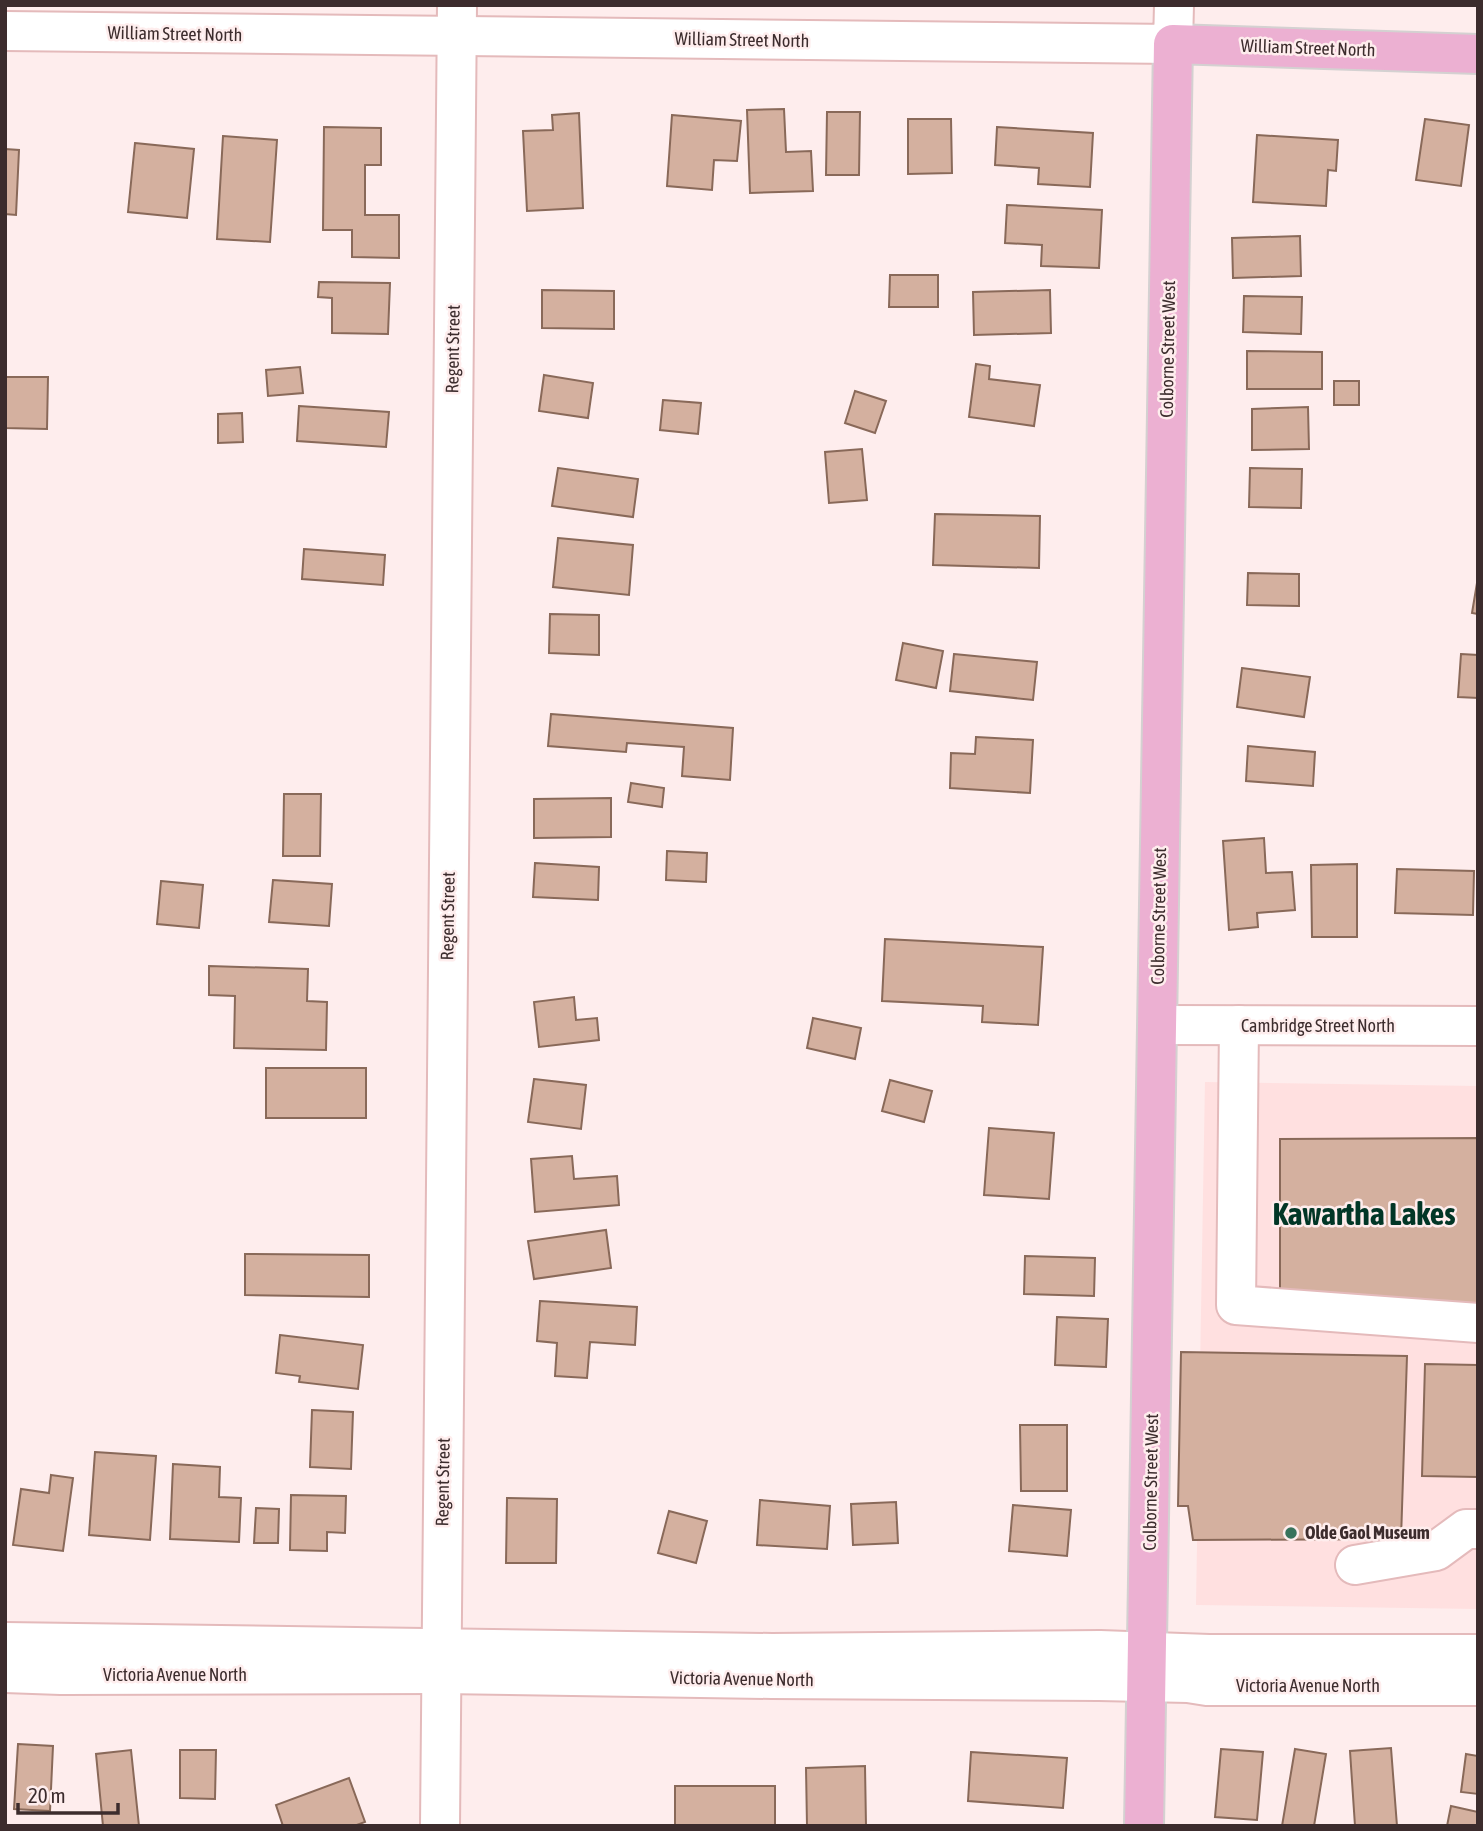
<svg xmlns="http://www.w3.org/2000/svg" width="1483" height="1831" viewBox="0 0 1483 1831" font-family="'Asap Condensed',sans-serif">
	<style>
		.built { fill: #ffe0e0 }
		.building { fill: #d4b09f; stroke: #896959; stroke-width: 2 }
		.lines { fill: none; stroke-linecap: round; stroke-linejoin: round }
		.minor-casing { stroke: #e4babb; stroke-width: 42 }
		.major-casing { stroke: #d4d1d1; stroke-width: 42 }
		.minor { stroke: #fff; stroke-width: 38 }
		.major { stroke: #ecb0d2; stroke-width: 38 }
		.poi-dot { fill: #38735c; stroke: #feeded; stroke-width: 2.5 }
		.labels { text-anchor: middle; stroke-width: 5; stroke-linejoin: round; paint-order: stroke }
		.street-label { font-size: 18px; fill: #3c2c2d; stroke: #feeded }
		.poi-label { font-size: 18px; font-weight: bold; fill: #3c2c2d; stroke: #feeded; text-anchor: start }
		.town-label { font-size: 32px; font-weight: bold; fill: #013626; stroke: #feeded }
	</style>
	<rect width="100%" height="100%" fill="#feeded"/>
	<path class="built" d="M1205 1082 1478 1086V1609L1196 1605Z"/>
	<g class="building">
		<path d="M784 109 786 152 811 151 813 191 750 193 747 110Z"/>
		<path d="M827 112H860L859 175H826Z"/>
		<path d="M579 113 583 208 527 211 523 131 553 130 552 115Z"/>
		<path d="M672 115 741 121 737 161 714 160 712 190 667 186Z"/>
		<path d="M908 119H951L952 173 908 174Z"/>
		<path d="M1425 119 1469 125 1461 186 1416 180Z"/>
		<path d="M324 127 381 128V165H365V215H399V258L352 257V230H323Z"/>
		<path d="M997 127 1093 133 1090 187 1038 184 1039 168 995 165Z"/>
		<path d="M1257 135 1338 140 1336 171 1328 170 1326 206 1253 202Z"/>
		<path d="M223 136 277 140 270 242 217 239Z"/>
		<path d="M135 143 194 149 187 218 128 212Z"/>
		<path d="M5 149 19 150 16 215 5 214Z"/>
		<path d="M1007 205 1102 210 1099 268 1041 266 1042 245 1005 243Z"/>
		<path d="M1300 236 1301 276 1233 278 1232 238Z"/>
		<path d="M890 275H938V307H889Z"/>
		<path d="M319 282 390 283 388 334 332 333V298L318 297Z"/>
		<path d="M542 290 614 291V329L542 328Z"/>
		<path d="M1050 290 1051 333 974 335 973 292Z"/>
		<path d="M1244 296 1302 297 1301 334 1243 332Z"/>
		<path d="M1247 351 1322 352V389H1247Z"/>
		<path d="M976 364 990 366 989 379 1040 385 1034 426 969 417Z"/>
		<path d="M300 367 303 393 268 396 266 370Z"/>
		<path d="M544 375 593 383 588 418 539 411Z"/>
		<path d="M5 377H48L47 429 5 428Z"/>
		<rect x="1334" y="381" width="25" height="24"/>
		<path d="M855 391 886 401 875 433 845 423Z"/>
		<path d="M663 400 701 403 698 434 660 430Z"/>
		<path d="M299 406 389 412 386 447 297 441Z"/>
		<path d="M1308 407 1309 449 1252 450V409Z"/>
		<path d="M242 413 243 442 218 443V414Z"/>
		<path d="M862 449 867 500 829 503 825 452Z"/>
		<path d="M558 468 638 479 633 517 552 506Z"/>
		<path d="M1250 468 1302 469 1301 508 1249 507Z"/>
		<path d="M935 514 1040 516 1039 568 933 565Z"/>
		<path d="M558 538 633 545 629 595 553 587Z"/>
		<path d="M304 549 385 555 383 585 302 579Z"/>
		<path d="M1248 573 1299 574V606L1247 605Z"/>
		<path d="M1478 577V614L1472 613Z"/>
		<path d="M550 614 599 615V655L549 653Z"/>
		<path d="M903 643 943 651 936 688 896 680Z"/>
		<path d="M954 654 1037 662 1033 700 950 691Z"/>
		<path d="M1461 654 1478 655V698L1458 697Z"/>
		<path d="M1242 668 1310 677 1304 717 1237 707Z"/>
		<path d="M551 714 733 728 730 780 682 776 684 747 627 743 626 752 548 746Z"/>
		<path d="M976 737 1033 740 1030 793 950 788 951 753 975 754Z"/>
		<path d="M1248 746 1315 752 1313 786 1246 781Z"/>
		<path d="M631 783 664 788 662 807 628 802Z"/>
		<path d="M284 794H321L320 856H283Z"/>
		<path d="M611 798V837L534 838V799Z"/>
		<path d="M1264 838 1266 873 1292 872 1295 910 1257 913 1258 927 1229 930 1223 841Z"/>
		<path d="M667 851 707 853 706 882 666 880Z"/>
		<path d="M535 863 599 867 598 900 533 897Z"/>
		<path d="M1357 864V937H1312L1311 865Z"/>
		<path d="M1397 869 1474 871 1473 915 1395 913Z"/>
		<path d="M273 880 332 884 329 926 269 922Z"/>
		<path d="M161 881 203 885 199 928 157 924Z"/>
		<path d="M885 939 1043 947 1038 1025 982 1022 983 1006 882 1001Z"/>
		<path d="M209 966 308 969 307 1001 327 1002 326 1050 234 1048 235 996 209 995Z"/>
		<path d="M574 997 576 1020 597 1018 599 1040 539 1047 534 1002Z"/>
		<path d="M813 1018 861 1028 855 1059 807 1048Z"/>
		<rect x="266" y="1068" width="100" height="50"/>
		<path d="M534 1079 586 1085 581 1129 528 1122Z"/>
		<path d="M890 1080 932 1091 924 1122 882 1111Z"/>
		<path d="M989 1128 1054 1133 1049 1199 984 1195Z"/>
		<path d="M1478 1138V1307L1280 1301V1139Z"/>
		<path d="M572 1156 574 1179 617 1176 619 1205 535 1212 531 1159Z"/>
		<path d="M606 1230 611 1268 534 1279 528 1241Z"/>
		<path d="M245 1254 369 1255V1297L245 1295Z"/>
		<path d="M1025 1256 1095 1258 1094 1296 1024 1294Z"/>
		<path d="M540 1301 637 1307 635 1345 590 1342 587 1378 555 1376 557 1343 537 1341Z"/>
		<path d="M1057 1317 1108 1319 1106 1367 1055 1365Z"/>
		<path d="M280 1335 363 1345 358 1389 299 1382 300 1376 276 1373Z"/>
		<path d="M1181 1352 1407 1356 1401 1539 1193 1540 1188 1506H1178Z"/>
		<path d="M1425 1364 1478 1365V1477L1422 1476Z"/>
		<path d="M312 1410 353 1412 351 1469 310 1467Z"/>
		<path d="M1020 1425H1067V1491H1021Z"/>
		<path d="M95 1452 156 1456 150 1540 89 1535Z"/>
		<path d="M173 1464 220 1467 219 1497 241 1498 239 1542 170 1539Z"/>
		<path d="M51 1475 73 1478 63 1551 13 1545 21 1489 49 1493Z"/>
		<path d="M291 1495 346 1496 345 1533 327 1532V1551L290 1550Z"/>
		<path d="M507 1498 557 1499 556 1563H506Z"/>
		<path d="M760 1500 830 1506 827 1549 757 1545Z"/>
		<path d="M896 1502 898 1543 853 1545 851 1504Z"/>
		<path d="M1013 1505 1071 1510 1067 1556 1009 1551Z"/>
		<path d="M256 1508 279 1509 278 1543H254Z"/>
		<path d="M669 1511 707 1521 696 1563 658 1553Z"/>
		<path d="M18 1744 53 1746 50 1811 14 1809Z"/>
		<path d="M1391 1748 1397 1826H1355L1350 1751Z"/>
		<path d="M1221 1749 1263 1752 1257 1820 1215 1817Z"/>
		<path d="M1295 1749 1326 1754 1314 1826H1282Z"/>
		<path d="M131 1750 139 1826H103L96 1754Z"/>
		<path d="M180 1750H216L215 1799 180 1798Z"/>
		<path d="M971 1752 1067 1758 1063 1808 968 1801Z"/>
		<path d="M1466 1754 1478 1756V1794L1461 1792Z"/>
		<path d="M865 1766 866 1826H807L806 1768Z"/>
		<path d="M349 1778 365 1822 354 1826H283L276 1805Z"/>
		<rect x="675" y="1786" width="100" height="40"/>
		<path d="M1451 1806 1478 1812V1826H1447Z"/>
	</g>
	<g class="lines">
		<g class="minor-casing">
			<g id="minor">
				<path d="M5 31 1173 44 1174 5"/>
				<path d="M1158 1025 1478 1026"/>
				<path d="M1239 1025 1236 1305 1478 1323"/>
				<path d="M1355 1565 1436 1551 1466 1529H1478"/>
				<path d="M5 1642 772 1653 1100 1650 1209 1654H1478"/>
				<path d="M5 1673 61 1675 442 1674 772 1679 1099 1681 1188 1683 1207 1686H1478"/>
				<path d="M440 1826 457 5"/>
			</g>
		</g>
		<g class="major-casing">
			<path id="major" d="M1144 1826 1173 44 1478 54"/>
		</g>
		<use href="#minor" class="minor"/>
		<use href="#major" class="major"/>
	</g>
	<circle class="poi-dot" cx="1291" cy="1533" r="7"/>
	<g class="labels">
		<g class="street-label">
			<text transform="translate(175 34) rotate(1)" y="6">William Street North</text>
			<text transform="translate(742 40) rotate(1)" y="6">William Street North</text>
			<text transform="translate(1308 48) rotate(2)" y="6">William Street North</text>
			<text transform="translate(453 349) rotate(-89)" y="6">Regent Street</text>
			<text transform="translate(1168 349) rotate(-89)" y="6">Colborne Street West</text>
			<text transform="translate(448 916) rotate(-89)" y="6">Regent Street</text>
			<text transform="translate(1159 916) rotate(-89)" y="6">Colborne Street West</text>
			<text x="1318" y="1032">Cambridge Street North</text>
			<text transform="translate(443 1482) rotate(-89)" y="6">Regent Street</text>
			<text transform="translate(1151 1482) rotate(-89)" y="6">Colborne Street West</text>
			<text x="175" y="1681">Victoria Avenue North</text>
			<text transform="translate(742 1679) rotate(1)" y="6">Victoria Avenue North</text>
			<text x="1308" y="1692">Victoria Avenue North</text>
		</g>
		<g class="poi-label">
			<text x="1305" y="1539">Olde Gaol Museum</text>
		</g>
		<g class="town-label">
			<text x="1364" y="1225">Kawartha Lakes</text>
		</g>
	</g>
	<rect width="1483" height="1831" fill="none" stroke="#3c2c2d" stroke-width="14"/>
	<path d="M18 1803v10h100v-10" fill="none" stroke="#3c2c2d" stroke-width="3.5"/>
	<text x="28" y="1803" font-size="21" fill="#3c2c2d" stroke="#feeded" stroke-width="5" paint-order="stroke">20 m</text>
</svg>
